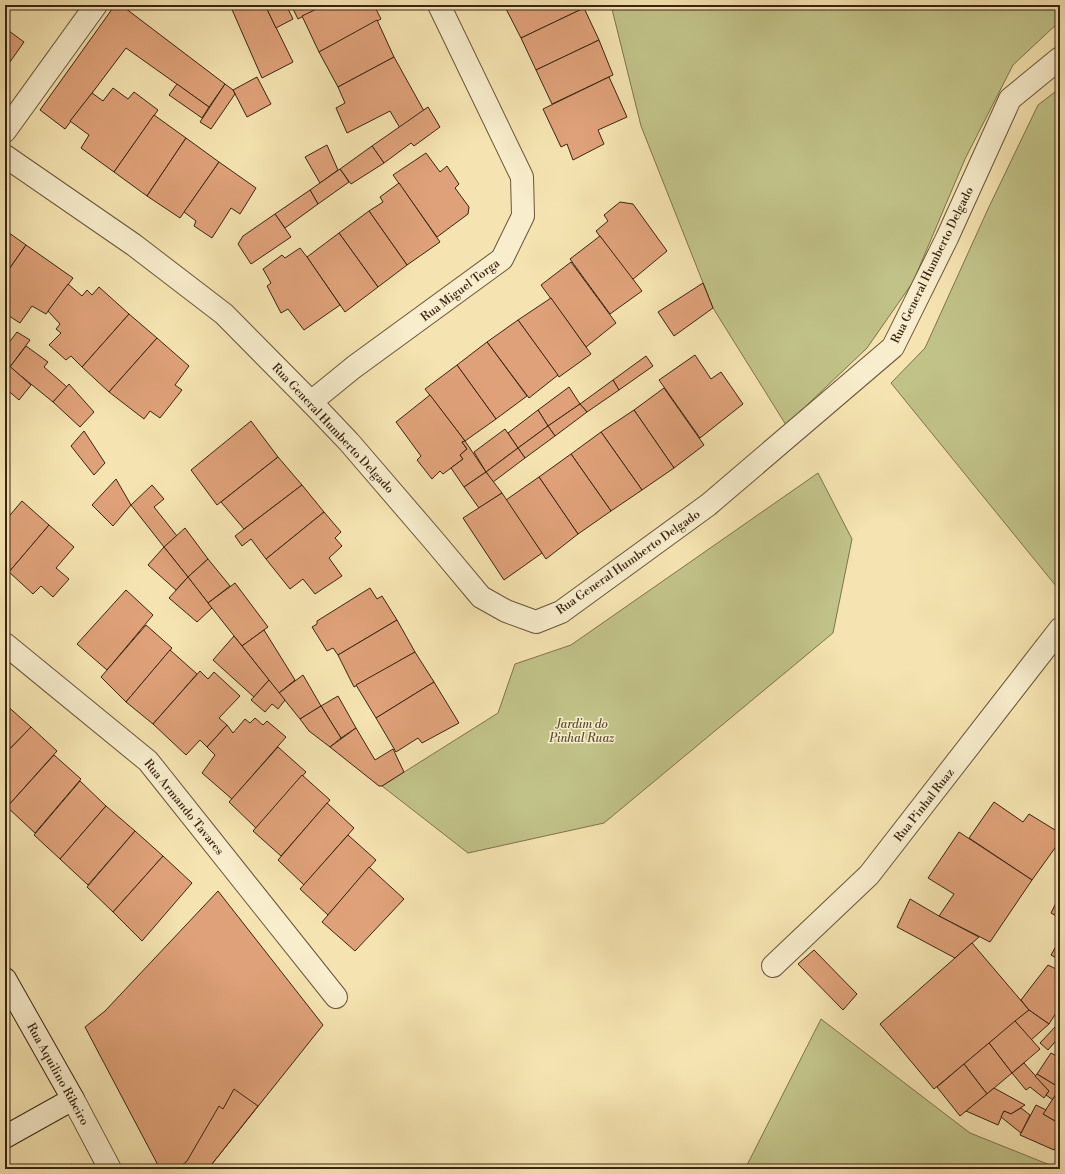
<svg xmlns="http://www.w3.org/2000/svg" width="1065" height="1174" viewBox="0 0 1065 1174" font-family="'Libre Bodoni',serif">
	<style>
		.green { fill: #c1c288; stroke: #7e734d }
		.building { fill: #dfa179; stroke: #3a2412 }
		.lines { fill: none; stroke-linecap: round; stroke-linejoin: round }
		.street-casing { stroke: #69543a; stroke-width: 24 }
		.secondary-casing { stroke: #3a2412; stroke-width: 24 }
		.street { stroke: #f8edcc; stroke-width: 22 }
		.secondary { stroke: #f8edcc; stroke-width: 22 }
		.labels { text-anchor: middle; stroke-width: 3; stroke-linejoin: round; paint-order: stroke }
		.street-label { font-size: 12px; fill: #3a2412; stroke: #f8edcc }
		.park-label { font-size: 12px; font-style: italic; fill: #5c4c30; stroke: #f8edcc }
	</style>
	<rect width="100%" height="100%" fill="#f5e4b1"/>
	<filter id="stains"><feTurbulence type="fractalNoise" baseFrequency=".005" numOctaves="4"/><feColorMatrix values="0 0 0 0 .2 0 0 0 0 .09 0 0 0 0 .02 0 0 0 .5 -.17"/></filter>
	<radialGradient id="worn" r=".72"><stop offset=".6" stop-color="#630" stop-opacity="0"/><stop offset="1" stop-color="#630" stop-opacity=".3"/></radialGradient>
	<g class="green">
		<path d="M611 5H1060V21L1013 65 965 159 913 282 867 348 786 425 713 308 641 126Z"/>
		<path d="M1060 88V591L891 383 925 348 988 209 1038 105Z"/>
		<path d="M818 473 852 539 833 633 604 823 468 853 382 786 498 713 515 664 571 645Z"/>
		<path d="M821 1019 970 1133 1060 1169H745Z"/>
	</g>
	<g class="building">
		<path d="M115 5H121L225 84 209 107 126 48 65 129 40 110Z"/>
		<path d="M230 5H265L293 62 262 78Z"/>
		<path d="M265 5H286L293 19 276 28Z"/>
		<path d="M291 5H325L298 19Z"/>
		<path d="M325 5H374L381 19 319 52 302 16Z"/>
		<path d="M504 5H583L584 8 521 38Z"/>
		<path d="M584 8 599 40 536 70 521 38Z"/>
		<path d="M377 20 394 57 338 87 319 52Z"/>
		<path d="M5 28 24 42 5 69Z"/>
		<path d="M599 40 613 75 552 104 536 70Z"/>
		<path d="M394 57 424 111 400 128 390 111 347 133 336 108 345 103 338 87Z"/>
		<path d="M257 77 271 104 247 117 233 90Z"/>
		<path d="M609 77 627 117 598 130 604 144 573 160 567 144 561 147 543 109Z"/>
		<path d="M177 84 209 107 202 118 169 95Z"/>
		<path d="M225 84 233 90 235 94 211 129 200 122Z"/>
		<path d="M113 88 128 99 134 92 158 110 114 172 81 148 89 135 70 121 92 93 103 101Z"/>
		<path d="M428 107 440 127 414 146 411 143 384 163 372 146Z"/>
		<path d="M154 115 186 138 147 196 114 172Z"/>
		<path d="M186 138 219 162 180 218 147 196Z"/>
		<path d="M327 145 338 170 320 183 305 157Z"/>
		<path d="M372 146 384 163 351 184 340 169Z"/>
		<path d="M426 153 440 172 447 166 459 184 455 188 469 207 468 214 437 237 393 175Z"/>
		<path d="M219 162 256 188 240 214 231 208 212 238 194 226 196 221 184 212Z"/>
		<path d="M340 169 349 182 318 204 310 190Z"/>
		<path d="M399 183 440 242 407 265 369 211 383 202 380 197Z"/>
		<path d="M310 190 318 204 285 228 275 214Z"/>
		<path d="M620 202 633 204 667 251 632 280 596 231 608 221 604 215Z"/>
		<path d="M369 211 407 265 378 287 339 233Z"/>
		<path d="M275 214 291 237 251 264 238 244 243 236Z"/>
		<path d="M5 230 26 245 5 275Z"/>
		<path d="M339 233 378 287 345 312 307 257Z"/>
		<path d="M600 236 642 291 610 314 570 259Z"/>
		<path d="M26 245 73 278 46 314 32 306 20 323 6 314 5 315V275Z"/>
		<path d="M300 248 307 257 340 305 304 330 288 309 281 313 267 286 271 283 263 269 282 255 285 258Z"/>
		<path d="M571 262 616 323 586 347 541 285Z"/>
		<path d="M703 283 713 308 674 336 658 312Z"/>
		<path d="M68 284 82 296 87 290 92 295 99 287 129 314 82 367 71 356 66 360 49 345 61 333 56 329 60 324 48 311Z"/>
		<path d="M551 298 591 354 559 377 518 320Z"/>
		<path d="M129 314 157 338 109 392 82 367Z"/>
		<path d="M518 320 558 375 529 398 487 342Z"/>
		<path d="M17 332 30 340 10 367 5 362V348Z"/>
		<path d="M157 338 189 366 175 385 182 390 160 418 150 411 144 419 109 392Z"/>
		<path d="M487 342 527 396 496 419 457 365Z"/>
		<path d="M26 346 48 362 44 367 67 387 53 402 10 367Z"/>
		<path d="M695 355 711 379 721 372 743 404 700 438 659 380Z"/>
		<path d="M646 356 653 366 619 390 613 380Z"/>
		<path d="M5 362 31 385 19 400 5 388Z"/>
		<path d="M457 365 496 419 465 441 425 389Z"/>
		<path d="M613 380 619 390 587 412 580 404Z"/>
		<path d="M69 384 94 412 80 427 53 402Z"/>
		<path d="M569 387 580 404 548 426 538 410Z"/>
		<path d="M664 388 704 445 674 468 634 410Z"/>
		<path d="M430 395 465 441 462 442 467 449 460 455 463 459 443 474 440 471 432 479 417 460 421 456 396 422Z"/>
		<path d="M580 404 587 412 555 436 548 426Z"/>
		<path d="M538 410 548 426 518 448 508 433Z"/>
		<path d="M634 410 674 468 642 490 601 432Z"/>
		<path d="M251 421 278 457 217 505 191 470Z"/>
		<path d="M548 426 555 436 525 458 518 448Z"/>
		<path d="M505 429 518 448 486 472 474 452Z"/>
		<path d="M84 431 105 463 94 475 71 446Z"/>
		<path d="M601 432 642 490 611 511 571 454Z"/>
		<path d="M465 441 486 472 464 487 451 468 463 459 460 455 467 449 462 442Z"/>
		<path d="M518 448 525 458 493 482 486 472Z"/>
		<path d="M571 454 611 511 578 534 539 477Z"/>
		<path d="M278 457 302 485 244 529 221 502Z"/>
		<path d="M486 472 502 493 479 508 464 487Z"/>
		<path d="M539 477 578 534 546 559 506 500Z"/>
		<path d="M116 479 131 505 113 526 92 505Z"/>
		<path d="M152 485 164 499 154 507 177 536 164 547 131 505Z"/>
		<path d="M302 485 324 512 266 559 251 539 242 546 235 536Z"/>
		<path d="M502 493 542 553 504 580 463 518Z"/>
		<path d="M22 501 49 525 9 572 5 569V521Z"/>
		<path d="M324 512 341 532 335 538 342 546 329 558 342 576 315 594 303 579 290 589 266 559Z"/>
		<path d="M49 525 74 547 56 568 69 579 53 597 41 586 33 594 9 572Z"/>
		<path d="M185 528 208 559 188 577 164 547Z"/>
		<path d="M164 547 188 577 176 590 148 565Z"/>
		<path d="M208 559 230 586 208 603 188 577Z"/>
		<path d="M188 577 212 608 197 622 169 598Z"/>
		<path d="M235 583 268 627 242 646 208 603Z"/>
		<path d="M370 588 377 599 382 596 397 620 338 655 333 648 327 651 312 627 317 624V621Z"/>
		<path d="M126 590 153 615 107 670 77 644Z"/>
		<path d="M397 620 415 652 354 687 338 655Z"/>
		<path d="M146 625 172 648 126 702 101 677Z"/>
		<path d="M264 630 295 680 279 693 242 646Z"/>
		<path d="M234 636 269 680 254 697 213 660Z"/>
		<path d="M170 650 197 674 153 724 126 702Z"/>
		<path d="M415 652 434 682 376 718 356 685Z"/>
		<path d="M200 671 208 679 214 672 240 696 219 718 227 725 207 747 200 740 186 755 153 724Z"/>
		<path d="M303 675 321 706 300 719 279 693Z"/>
		<path d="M269 680 285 700 278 709 272 704 265 712 251 700Z"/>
		<path d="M434 682 459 723 422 743 418 738 396 752 376 718Z"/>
		<path d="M338 696 356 728 341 738 321 706Z"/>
		<path d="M5 704 31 727 5 754Z"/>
		<path d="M321 706 341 738 330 747 309 731 300 719Z"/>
		<path d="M255 718 263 725 267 721 286 737 232 799 202 773 215 755 207 747 227 725 233 733 245 719 250 723Z"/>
		<path d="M31 727 57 751 7 807 5 805V754Z"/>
		<path d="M356 728 375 760 393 749 404 772 382 786H379L330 747Z"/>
		<path d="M278 747 306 772 256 828 229 802Z"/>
		<path d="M54 755 81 779 35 833 7 807Z"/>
		<path d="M302 775 330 800 281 856 253 831Z"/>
		<path d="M80 781 106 806 60 859 34 835Z"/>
		<path d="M994 802 1023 822 1029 814 1060 833V841L1032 880 969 838Z"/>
		<path d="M327 803 354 828 304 885 278 860Z"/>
		<path d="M106 806 135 831 88 885 60 859Z"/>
		<path d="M135 831 163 856 113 912 87 887Z"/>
		<path d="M959 832 1032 880 990 942 939 916 954 894 928 878Z"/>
		<path d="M348 835 376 860 328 915 300 889Z"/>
		<path d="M163 856 192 883 142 941 113 912Z"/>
		<path d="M369 867 404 899 355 951 322 922Z"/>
		<path d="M218 891 323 1025 208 1169H160L85 1027 105 1011Z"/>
		<path d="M1059 897H1060V918L1051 913Z"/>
		<path d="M910 899 939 916 979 937 955 958 897 927Z"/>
		<path d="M1060 939V960L1051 955Z"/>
		<path d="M972 943 1029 1010 934 1089 880 1024Z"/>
		<path d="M814 950 857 994 843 1010 798 964Z"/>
		<path d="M1048 965 1060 971V1011L1058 1010 1049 1024 1029 1010 1021 1000Z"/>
		<path d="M1029 1010 1049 1024 1031 1040 1015 1021Z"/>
		<path d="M1015 1021 1040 1049 1012 1073 989 1043Z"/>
		<path d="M1055 1027 1060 1031V1036L1048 1050 1040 1043Z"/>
		<path d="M989 1043 1012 1073 987 1094 964 1064Z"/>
		<path d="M1051 1053 1060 1058V1088L1037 1074Z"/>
		<path d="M1024 1063 1049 1091 1044 1098 1030 1087 1026 1090 1012 1073Z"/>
		<path d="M964 1064 987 1094 960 1116 937 1087Z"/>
		<path d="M1037 1074 1060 1088 1053 1100 1046 1095 1049 1091 1035 1076Z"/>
		<path d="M994 1088 1025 1105 1011 1114 1004 1111 998 1125 966 1111Z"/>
		<path d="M1060 1088V1124L1043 1114Z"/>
		<path d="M234 1089 258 1106 208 1169H168L181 1166 187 1161 219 1106 223 1109Z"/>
		<path d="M1036 1105 1046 1110 1043 1114 1060 1124V1141L1054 1150 1020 1135Z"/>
		<path d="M1021 1108 1030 1115 1021 1133 1001 1117 1004 1111 1011 1114Z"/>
		<path d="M72 1164 76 1169H63Z"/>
	</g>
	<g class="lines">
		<g class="street-casing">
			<g id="street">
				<path d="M5 131 96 5"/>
				<path d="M5 156 134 245 224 314 311 402 349 442 435 542 481 597 506 611 536 622 561 612 708 505 893 347 947 238 1010 99 1060 58"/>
				<path d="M311 402 354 367 502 259 523 216 522 177 439 5"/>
				<path d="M5 644 148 761 336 997"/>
				<path d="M773 966 869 875 1060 629"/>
				<path d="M73 1099 110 1169"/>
			</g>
		</g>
		<g class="secondary-casing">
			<path id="secondary" d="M5 979 73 1099 5 1137"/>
		</g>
		<use href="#street" class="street"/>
		<use href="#secondary" class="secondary"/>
	</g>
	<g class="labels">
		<g class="street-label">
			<text transform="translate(932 265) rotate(-64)" y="4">Rua General Humberto Delgado</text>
			<text transform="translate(460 290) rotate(-37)" y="4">Rua Miguel Torga</text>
			<text transform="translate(333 428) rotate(47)" y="4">Rua General Humberto Delgado</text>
			<text transform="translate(628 562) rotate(-35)" y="4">Rua General Humberto Delgado</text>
			<text transform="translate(924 805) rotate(-52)" y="4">Rua Pinhal Ruaz</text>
			<text transform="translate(184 807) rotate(51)" y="4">Rua Armando Tavares</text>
			<text transform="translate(58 1074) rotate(61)" y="4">Rua Aquilino Ribeiro</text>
		</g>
		<g class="park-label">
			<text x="582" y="728">Jardim do<tspan x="582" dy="14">Pinhal Ruaz</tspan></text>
		</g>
	</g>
	<rect width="1065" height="1174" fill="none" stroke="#f5e4b1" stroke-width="20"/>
	<rect x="6" y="6" width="1053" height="1162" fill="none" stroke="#3a2412" stroke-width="2"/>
	<rect x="10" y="10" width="1045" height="1154" fill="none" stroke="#3a2412"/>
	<rect width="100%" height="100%" filter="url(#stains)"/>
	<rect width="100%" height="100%" fill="url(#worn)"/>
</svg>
